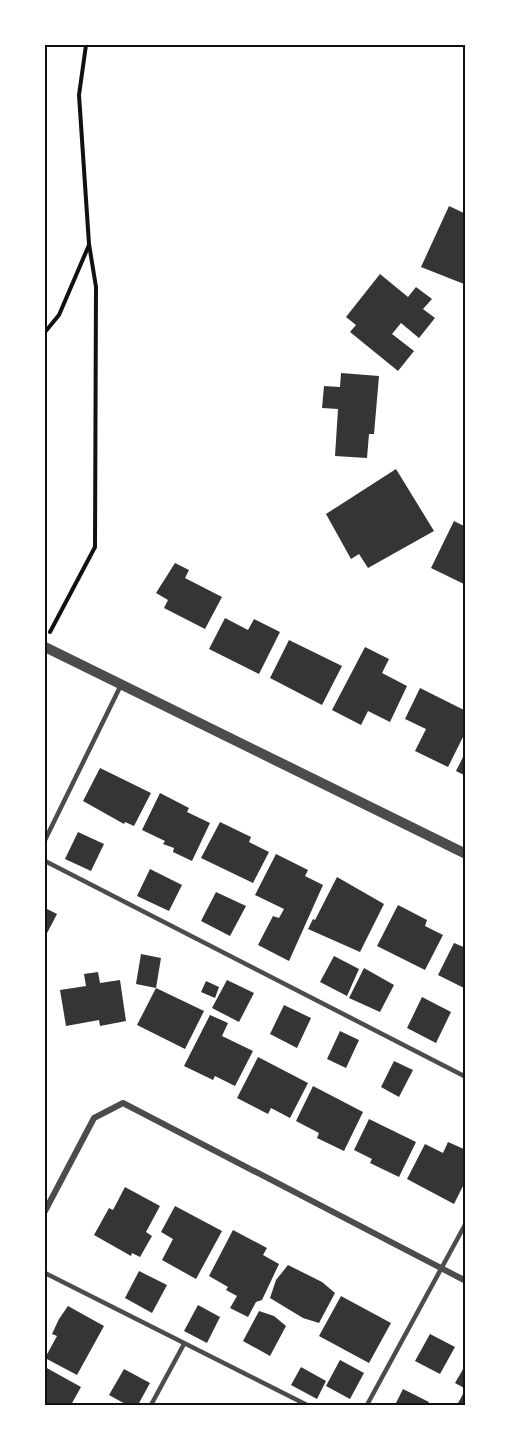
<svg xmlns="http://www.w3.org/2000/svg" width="511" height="1450" viewBox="0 0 511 1450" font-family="'Zilla Slab',serif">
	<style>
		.building { fill: #353535 }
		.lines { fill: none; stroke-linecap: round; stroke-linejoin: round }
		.path { stroke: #111; stroke-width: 4 }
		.service { stroke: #4c4c4c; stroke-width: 4.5 }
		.minor { stroke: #4c4c4c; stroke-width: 6 }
		.tertiary { stroke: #4c4c4c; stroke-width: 10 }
		.neatline { fill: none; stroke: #111; stroke-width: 2 }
	</style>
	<rect width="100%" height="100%" fill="#fff"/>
	<g class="building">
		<path d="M449 206 466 214 464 284 421 267Z"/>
		<path d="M380 274 408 297 416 287 432 299 423 309 435 318 419 338 401 323 392 334 414 351 398 371 350 332 356 325 346 317Z"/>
		<path d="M341 373 379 376 374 434H369L367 458 335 456 338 409 322 408 324 386 340 387Z"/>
		<path d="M396 469 434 531 368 568 359 554 351 559 326 514Z"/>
		<path d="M454 521 466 527V585L431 568Z"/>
		<path d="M175 563 189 570 185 578 222 597 205 629 164 608 168 600 156 593Z"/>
		<path d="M225 618 248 630 254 619 280 632 259 674 209 649Z"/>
		<path d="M289 640 342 666 322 705 270 678Z"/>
		<path d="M365 647 389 659 382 673 407 686 390 722 368 711 361 725 332 710Z"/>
		<path d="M420 688 466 711V731L448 767 415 751 426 729 405 719Z"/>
		<path d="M466 751V776L456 771Z"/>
		<path d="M100 768 151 793 134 826 125 822 124 824 83 801Z"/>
		<path d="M160 793 189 808 187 812 210 823 192 861 173 852 174 848 163 844 165 841 142 830Z"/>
		<path d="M220 822 251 837 249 842 269 852 253 883 201 858Z"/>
		<path d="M78 832 104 844 91 871 65 859Z"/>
		<path d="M276 854 308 870 305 876 323 885 289 961 258 945 273 916 279 918 284 909 255 895Z"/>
		<path d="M150 869 182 885 169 911 137 896Z"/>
		<path d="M337 877 384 904 360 952 308 929 313 919 315 920Z"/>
		<path d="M216 892 246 906 230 936 201 921Z"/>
		<path d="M398 905 427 920 425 926 443 935 425 970 377 946Z"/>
		<path d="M45 908 57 914 45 937Z"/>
		<path d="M454 943 466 948V989L438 975Z"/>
		<path d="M141 954 161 958 156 988 136 984Z"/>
		<path d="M334 956 359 969 347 996 320 982Z"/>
		<path d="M364 968 394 985 380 1012 349 998Z"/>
		<path d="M98 972 100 983 120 980 126 1021 100 1026 99 1020 66 1026 60 990 86 986 84 974Z"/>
		<path d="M227 980 254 993 239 1022 212 1008Z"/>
		<path d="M206 981 219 987 215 998 201 992Z"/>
		<path d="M156 988 204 1011 185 1049 137 1025Z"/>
		<path d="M422 997 451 1012 436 1043 407 1028Z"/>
		<path d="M284 1005 311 1018 297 1048 270 1034Z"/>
		<path d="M210 1015 228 1023 222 1036 253 1051 235 1086 215 1076 213 1080 184 1066Z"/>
		<path d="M340 1031 359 1040 346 1068 327 1059Z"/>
		<path d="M258 1057 308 1083 290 1118 271 1108 268 1114 237 1098Z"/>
		<path d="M394 1061 413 1070 399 1097 381 1087Z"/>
		<path d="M313 1086 363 1112 344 1151 317 1138 319 1133 296 1121Z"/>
		<path d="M369 1119 416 1142 399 1177 370 1163 372 1159 354 1150Z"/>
		<path d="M448 1142 466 1150V1180L454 1204 407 1179 425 1144 443 1153Z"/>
		<path d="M125 1187 160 1206 146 1232 152 1236 140 1257 132 1253 131 1256 94 1235 109 1208 113 1210Z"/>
		<path d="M175 1206 222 1231 196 1279 162 1260 173 1239 161 1232Z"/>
		<path d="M233 1230 267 1248 263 1255 279 1264 262 1300 256 1302 248 1317 230 1308 237 1296 226 1290 228 1287 209 1276Z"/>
		<path d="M288 1265 322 1282 335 1293 319 1323 303 1318 270 1298 276 1280Z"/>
		<path d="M139 1271 167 1285 152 1313 125 1298Z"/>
		<path d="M341 1296 391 1323 369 1363 319 1336Z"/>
		<path d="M198 1305 220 1317 207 1343 184 1331Z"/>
		<path d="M68 1306 104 1326 77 1375 45 1358 57 1336 52 1334 59 1319Z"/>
		<path d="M259 1311 274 1316 286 1326 270 1356 243 1341Z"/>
		<path d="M430 1334 455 1347 440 1374 415 1361Z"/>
		<path d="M340 1360 364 1373 350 1399 326 1386Z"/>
		<path d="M466 1364V1389L455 1383Z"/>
		<path d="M45 1367 81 1387 71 1405H45Z"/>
		<path d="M301 1367 326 1381 317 1399 291 1385Z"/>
		<path d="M124 1369 150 1383 138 1405H127L109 1395Z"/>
		<path d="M403 1389 429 1402 427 1405H395Z"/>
		<path d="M463 1394 466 1396V1405H457Z"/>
	</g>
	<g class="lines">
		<g class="path">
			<path d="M45 332 59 315 89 245"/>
			<path d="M50 632 95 547 96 287 89 244 79 95 86 45"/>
		</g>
		<g class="service">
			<path d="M45 840 121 685"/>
			<path d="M45 861 466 1077"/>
			<path d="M45 1273 307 1405"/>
			<path d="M151 1405 184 1344"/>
			<path d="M367 1405 466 1223"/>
		</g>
		<path class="minor" d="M45 1211 94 1118 123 1103 466 1281"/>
		<path class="tertiary" d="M45 647 466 854"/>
	</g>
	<rect width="511" height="1450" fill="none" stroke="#ffffff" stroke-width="93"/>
	<rect x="46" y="46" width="418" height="1358" class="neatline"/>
</svg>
